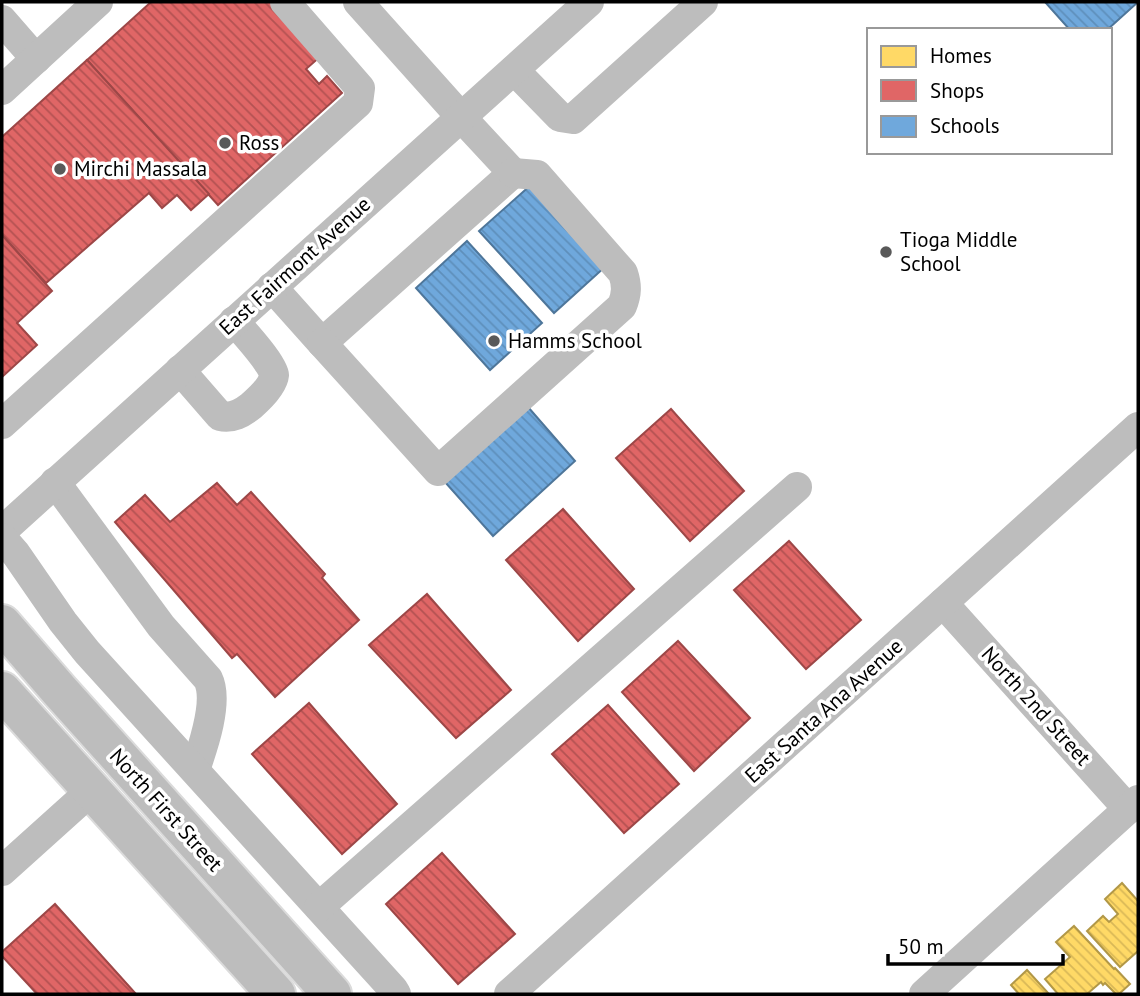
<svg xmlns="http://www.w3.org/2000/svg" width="1140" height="996" viewBox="0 0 1140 996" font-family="'PT Sans',sans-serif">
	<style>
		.homes { fill: url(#homes-back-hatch); stroke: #b29847; stroke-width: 2 }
		.shops { fill: url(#shops-back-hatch); stroke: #9d4747; stroke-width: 2 }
		.schools { fill: url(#schools-back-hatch); stroke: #4e769a; stroke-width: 2 }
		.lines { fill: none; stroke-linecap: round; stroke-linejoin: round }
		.major-casing { stroke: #dbdbdb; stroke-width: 42 }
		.minor { stroke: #bdbdbd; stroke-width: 30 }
		.major { stroke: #bdbdbd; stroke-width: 38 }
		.poi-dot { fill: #595959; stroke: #fff; stroke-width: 2.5 }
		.labels { text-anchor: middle; stroke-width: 7; stroke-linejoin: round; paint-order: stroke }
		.poi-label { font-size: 21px; fill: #000; stroke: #fff; text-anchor: start }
		.street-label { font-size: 21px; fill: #000; stroke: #fff }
	</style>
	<defs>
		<pattern id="homes-back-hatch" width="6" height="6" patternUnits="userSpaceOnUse" patternTransform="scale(1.75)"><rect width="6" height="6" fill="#ffd966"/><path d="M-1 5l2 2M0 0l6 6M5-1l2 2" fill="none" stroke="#d9b857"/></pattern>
		<pattern id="shops-back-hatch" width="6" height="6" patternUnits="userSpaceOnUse" patternTransform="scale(1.75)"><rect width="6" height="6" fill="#e06666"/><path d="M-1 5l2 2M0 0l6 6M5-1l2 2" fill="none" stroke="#b35252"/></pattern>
		<pattern id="schools-back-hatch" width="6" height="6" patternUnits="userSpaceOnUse" patternTransform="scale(1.75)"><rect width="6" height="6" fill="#6fa8dc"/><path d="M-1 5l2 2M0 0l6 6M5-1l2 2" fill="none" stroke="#5e8fbb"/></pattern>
	</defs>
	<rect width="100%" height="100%" fill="#fff"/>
	<g class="homes">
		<path d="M1122 883 1138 901V951L1120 967 1087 931 1103 916 1109 922 1118 914 1105 899Z"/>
		<path d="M1074 926 1114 969 1115 968 1130 984 1119 994H1116L1105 983 1103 985 1101 982 1087 994H1058L1045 979 1070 957 1056 942Z"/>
		<path d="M1027 970 1049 994H1019L1011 985Z"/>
	</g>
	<g class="shops">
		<path d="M151 2H274L322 55 306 69 319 84 327 76 342 93 218 205 87 60Z"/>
		<path d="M87 60 209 194 191 210 177 195 162 208 149 193 46 283 2 235V137Z"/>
		<path d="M2 235 52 291 17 323 37 345 2 377Z"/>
		<path d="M671 409 744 491 690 541 616 458Z"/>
		<path d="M217 483 237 505 251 492 325 574 322 578 359 620 275 697 237 654 232 658 115 522 145 495 170 522Z"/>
		<path d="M563 509 634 589 578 641 506 560Z"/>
		<path d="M789 541 861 620 806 669 734 590Z"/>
		<path d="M427 594 511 690 456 738 369 645Z"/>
		<path d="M678 641 750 718 694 771 622 692Z"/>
		<path d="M309 703 397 804 342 854 252 754Z"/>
		<path d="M608 705 679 784 624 833 552 754Z"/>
		<path d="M442 853 515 934 458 984 386 904Z"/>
		<path d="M55 904 136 994H37L2 956V952Z"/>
	</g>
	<g class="schools">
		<path d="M1045 2H1138L1107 30H1070Z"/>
		<path d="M532 184 606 266 554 313 479 231Z"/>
		<path d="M467 241 542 323 490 370 416 288Z"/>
		<path d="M528 407 575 461 493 536 445 482Z"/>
	</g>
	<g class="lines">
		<g class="major-casing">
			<g id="major">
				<path d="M2 624 59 690 332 994"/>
				<path d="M2 691 276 994"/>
			</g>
		</g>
		<g class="minor">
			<path d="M2 20 36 59"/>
			<path d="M514 70 560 117 573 119 703 2"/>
			<path d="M2 90 98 2"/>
			<path d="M272 287 322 343 513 173 461 117 358 2"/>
			<path d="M322 343 438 471 622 306C627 294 627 285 623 273L537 175 513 173"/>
			<path d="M180 370 220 416C232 419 242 413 251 406 259 399 273 386 274 375 274 365 242 330 234 321"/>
			<path d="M2 424 358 103 360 88 285 2"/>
			<path d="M55 482 161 626 208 679C219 701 203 747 195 770"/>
			<path d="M2 531 589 2"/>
			<path d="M2 538 16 554 63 622 87 652 393 989 396 994"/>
			<path d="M943 603 1128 809"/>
			<path d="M2 871 92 790"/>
			<path d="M319 907 797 487"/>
			<path d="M509 994 1138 427"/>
			<path d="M924 994 1138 800"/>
		</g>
		<use href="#major" class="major"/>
	</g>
	<g class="poi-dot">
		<circle cx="225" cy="143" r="7"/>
		<circle cx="60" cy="169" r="7"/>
		<circle cx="886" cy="252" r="7"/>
		<circle cx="494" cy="341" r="7"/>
	</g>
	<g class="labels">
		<g class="poi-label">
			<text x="239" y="150">Ross</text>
			<text x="74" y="176">Mirchi Massala</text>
			<text x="900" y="247">Tioga Middle<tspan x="900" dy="24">School</tspan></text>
			<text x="508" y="348">Hamms School</text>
		</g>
		<g class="street-label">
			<text transform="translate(295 266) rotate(-42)" y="7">East Fairmont Avenue</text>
			<text transform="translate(1036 706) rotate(48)" y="7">North 2nd Street</text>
			<text transform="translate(824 711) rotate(-42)" y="7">East Santa Ana Avenue</text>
			<text transform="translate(166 810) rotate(48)" y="7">North First Street</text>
		</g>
	</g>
	<rect width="1140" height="996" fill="none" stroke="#000000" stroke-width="7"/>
	<rect x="867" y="28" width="245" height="126" fill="#ffffff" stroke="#999999" stroke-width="2"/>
	<rect x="881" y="46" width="35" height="21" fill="#ffd966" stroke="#999999" stroke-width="2"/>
	<text x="930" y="63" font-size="21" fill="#000000">Homes</text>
	<rect x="881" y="80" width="35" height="21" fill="#e06666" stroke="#999999" stroke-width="2"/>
	<text x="930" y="98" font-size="21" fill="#000000">Shops</text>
	<rect x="881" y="116" width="35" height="21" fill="#6fa8dc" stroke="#999999" stroke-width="2"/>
	<text x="930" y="133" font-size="21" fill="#000000">Schools</text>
	<path d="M888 954v10h175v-10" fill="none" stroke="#000000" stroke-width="3.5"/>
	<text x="898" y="954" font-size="21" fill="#000000" stroke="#ffffff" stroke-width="5" paint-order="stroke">50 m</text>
</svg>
